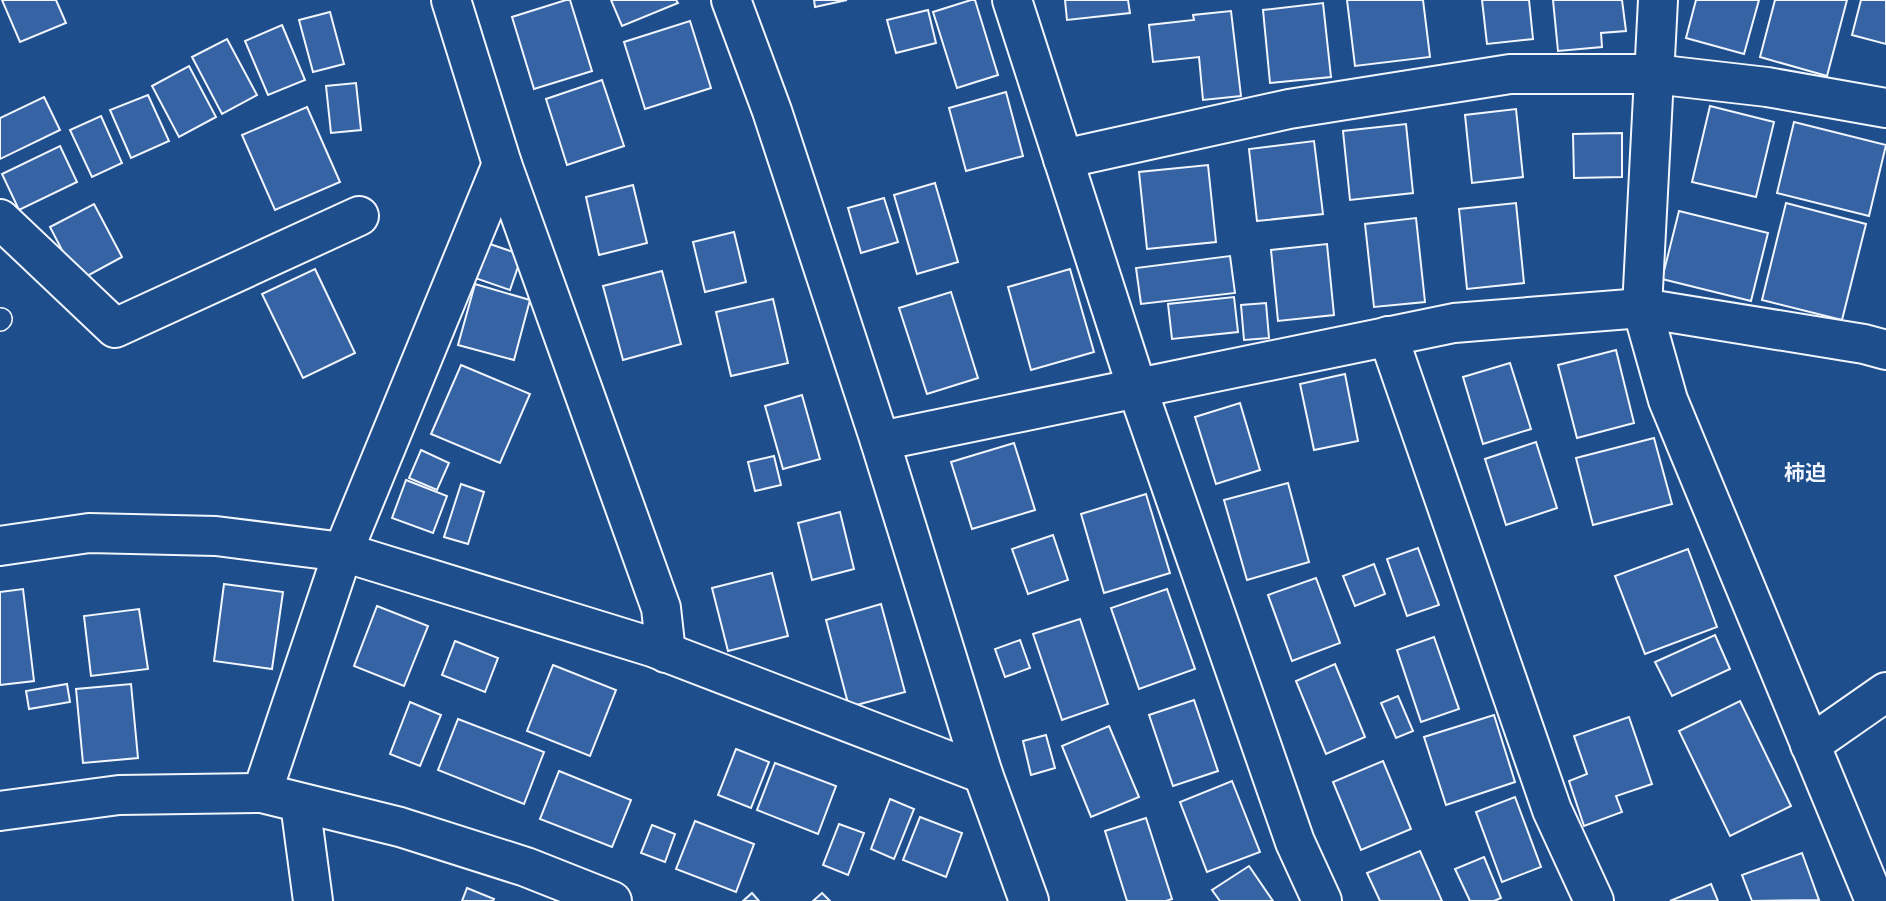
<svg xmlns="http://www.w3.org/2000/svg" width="1886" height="901" viewBox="0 0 1886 901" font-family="Rubik,'Noto Sans JP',sans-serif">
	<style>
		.building { fill: #3563a3; stroke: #f2f6ff; stroke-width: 2 }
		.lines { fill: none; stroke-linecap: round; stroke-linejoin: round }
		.service-casing { stroke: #f2f6ff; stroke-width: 24 }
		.minor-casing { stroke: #f2f6ff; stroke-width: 42 }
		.tertiary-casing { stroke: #f2f6ff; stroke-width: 42 }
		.service { stroke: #1f4e8c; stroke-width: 21 }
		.minor { stroke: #1f4e8c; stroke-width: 38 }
		.tertiary { stroke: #1f4e8c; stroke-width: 38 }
		.labels { text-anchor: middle; stroke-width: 5; stroke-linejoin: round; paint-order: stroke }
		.quarter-label { font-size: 21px; font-weight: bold; fill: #f2f6ff; stroke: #1f4e8c }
	</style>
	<rect width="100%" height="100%" fill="#1f4e8c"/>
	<g class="building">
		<path d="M2 0H56L66 23 20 42Z"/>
		<path d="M566 0H570L592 71 534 89 512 17Z"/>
		<path d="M611 0H676L678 3 622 26Z"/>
		<path d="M814 0H847L815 7Z"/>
		<path d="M971 0H975L998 75 957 88 933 12Z"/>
		<path d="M1065 0H1128L1130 13 1067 20Z"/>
		<path d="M1347 0H1423L1430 57 1355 66Z"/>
		<path d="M1482 0H1529L1533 39 1487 44Z"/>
		<path d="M1553 0H1622L1626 31 1601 33 1602 47 1558 51Z"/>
		<path d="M1696 0H1759L1744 54 1686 38Z"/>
		<path d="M1775 0H1847L1827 76 1760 57Z"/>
		<path d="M1861 0H1886V44L1852 35Z"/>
		<path d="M1323 3 1331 77 1270 83 1263 10Z"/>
		<path d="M928 10 936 43 896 53 887 20Z"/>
		<path d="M1231 11 1241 96 1203 100 1199 57 1153 62 1149 25 1194 20 1193 15Z"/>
		<path d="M330 12 344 64 313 72 299 20Z"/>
		<path d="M690 21 711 88 645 109 624 42Z"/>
		<path d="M282 25 305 80 268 95 245 41Z"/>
		<path d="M227 39 257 95 222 114 192 57Z"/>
		<path d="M189 66 216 117 179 137 152 86Z"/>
		<path d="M602 80 624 146 567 165 546 99Z"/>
		<path d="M356 83 361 130 331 133 326 86Z"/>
		<path d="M1006 92 1023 156 966 171 949 108Z"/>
		<path d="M148 95 169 141 131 158 110 110Z"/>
		<path d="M44 97 60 130 0 159V118Z"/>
		<path d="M1710 106 1774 122 1756 197 1692 182Z"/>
		<path d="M307 107 340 182 275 210 242 135Z"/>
		<path d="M1516 109 1523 177 1472 183 1465 115Z"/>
		<path d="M101 116 122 163 92 177 70 130Z"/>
		<path d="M1794 122 1886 145 1869 216 1777 193Z"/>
		<path d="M1406 124 1413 193 1350 200 1343 131Z"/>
		<path d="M1622 133V177L1574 178 1573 134Z"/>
		<path d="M1314 141 1323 214 1257 221 1249 149Z"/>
		<path d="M60 146 77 182 19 210 2 174Z"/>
		<path d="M1208 165 1216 242 1147 249 1139 172Z"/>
		<path d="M935 183 958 262 917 274 894 195Z"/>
		<path d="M633 185 647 243 599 255 586 197Z"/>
		<path d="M884 198 898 242 861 253 848 208Z"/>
		<path d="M1516 203 1524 283 1467 289 1459 209Z"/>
		<path d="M1786 203 1866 224 1842 320 1762 300Z"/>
		<path d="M94 204 122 257 78 281 50 227Z"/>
		<path d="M1679 211 1768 233 1751 301 1662 279Z"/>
		<path d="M1416 218 1425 302 1374 307 1365 224Z"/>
		<path d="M734 232 746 282 705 292 693 242Z"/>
		<path d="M487 243 522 255 510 290 475 278Z"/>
		<path d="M1327 244 1334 315 1278 321 1271 250Z"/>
		<path d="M1230 256 1235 293 1141 304 1136 268Z"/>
		<path d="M315 269 355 353 303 378 262 294Z"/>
		<path d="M1070 269 1094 352 1031 370 1008 287Z"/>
		<path d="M662 271 681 344 623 360 603 286Z"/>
		<path d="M475 284 530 300 514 360 458 345Z"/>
		<path d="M951 292 978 378 927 394 899 308Z"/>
		<path d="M1234 297 1238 332 1172 339 1168 304Z"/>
		<path d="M773 299 788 363 731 376 716 312Z"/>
		<path d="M1266 303 1269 338 1244 340 1241 305Z"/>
		<path d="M1616 350 1634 423 1577 438 1558 365Z"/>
		<path d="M1510 363 1531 429 1483 444 1463 377Z"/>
		<path d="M461 365 530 394 500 463 431 434Z"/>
		<path d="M1345 374 1358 441 1314 450 1300 384Z"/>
		<path d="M802 395 820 459 783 469 765 406Z"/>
		<path d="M1240 403 1260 470 1216 484 1195 417Z"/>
		<path d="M1654 438 1672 504 1593 525 1576 458Z"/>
		<path d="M1536 442 1557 508 1506 525 1485 459Z"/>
		<path d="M1014 443 1035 510 972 529 951 462Z"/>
		<path d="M421 450 449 463 437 490 409 478Z"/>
		<path d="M774 456 781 485 755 491 748 462Z"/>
		<path d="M406 480 447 496 433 533 392 518Z"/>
		<path d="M1288 483 1309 562 1247 580 1224 500Z"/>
		<path d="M461 484 484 492 468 544 444 537Z"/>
		<path d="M1146 494 1170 573 1104 593 1081 514Z"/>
		<path d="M840 512 854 569 812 580 798 523Z"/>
		<path d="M1053 535 1068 580 1028 594 1012 549Z"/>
		<path d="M1418 548 1439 605 1407 616 1387 559Z"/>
		<path d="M1688 549 1717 627 1645 654 1615 576Z"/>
		<path d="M1374 564 1385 594 1355 606 1343 576Z"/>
		<path d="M772 573 788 636 728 651 712 588Z"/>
		<path d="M1316 578 1340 643 1292 661 1268 595Z"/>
		<path d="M224 584 283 592 272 669 214 661Z"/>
		<path d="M23 589 34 681 0 685V592Z"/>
		<path d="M1167 589 1195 669 1139 689 1111 608Z"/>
		<path d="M881 604 905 692 849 707 826 620Z"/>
		<path d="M377 606 428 626 404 686 354 666Z"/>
		<path d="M139 609 148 669 91 676 84 616Z"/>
		<path d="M1080 619 1108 704 1062 720 1033 634Z"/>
		<path d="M1715 635 1730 669 1672 696 1655 662Z"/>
		<path d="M1434 637 1459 709 1421 722 1397 650Z"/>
		<path d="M1020 640 1030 668 1005 677 995 649Z"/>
		<path d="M455 641 498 658 485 692 442 675Z"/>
		<path d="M1335 664 1365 737 1326 754 1296 681Z"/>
		<path d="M553 665 616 690 590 756 527 731Z"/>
		<path d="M67 684 70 702 29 709 26 691Z"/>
		<path d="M131 684 138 758 83 763 76 689Z"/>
		<path d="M1398 696 1413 731 1396 738 1381 703Z"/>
		<path d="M1194 700 1218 771 1173 786 1149 715Z"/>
		<path d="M1740 701 1791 806 1730 836 1679 731Z"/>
		<path d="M410 702 441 715 420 766 390 754Z"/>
		<path d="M1494 715 1515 782 1446 805 1424 737Z"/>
		<path d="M1629 717 1652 784 1616 796 1622 812 1584 826 1569 781 1587 774 1574 736Z"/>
		<path d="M458 719 544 752 524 804 438 770Z"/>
		<path d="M1109 726 1139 797 1091 817 1062 746Z"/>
		<path d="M1046 735 1055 768 1031 775 1023 741Z"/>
		<path d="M736 749 769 762 751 808 718 795Z"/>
		<path d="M1383 761 1411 829 1361 850 1333 782Z"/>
		<path d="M775 763 836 786 818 834 757 810Z"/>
		<path d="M559 771 631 800 612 847 540 819Z"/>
		<path d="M1232 781 1260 852 1207 872 1180 802Z"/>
		<path d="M1515 797 1541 867 1502 882 1476 812Z"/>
		<path d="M890 799 914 809 894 859 871 849Z"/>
		<path d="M920 817 962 833 946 877 903 860Z"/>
		<path d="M1146 818 1172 899 1166 901H1127L1105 831Z"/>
		<path d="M695 821 754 844 736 892 676 869Z"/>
		<path d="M839 824 864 833 848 875 823 865Z"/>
		<path d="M652 825 675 834 665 862 641 853Z"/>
		<path d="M1420 851 1442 901H1380L1367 873Z"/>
		<path d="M1802 853 1819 900 1752 901 1742 875Z"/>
		<path d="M1484 857 1501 898 1494 901H1470L1455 869Z"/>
		<path d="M1249 866 1273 901H1220L1212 890Z"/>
		<path d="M1711 884 1718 901H1670Z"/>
		<path d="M467 888 494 899 493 901H462Z"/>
		<path d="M752 893 759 901H743Z"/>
		<path d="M822 893 830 901H813Z"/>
	</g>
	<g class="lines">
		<g class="service-casing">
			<path id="service" d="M0 320 1 319"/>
		</g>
		<g class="minor-casing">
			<g id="minor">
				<path d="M451 0 502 164 661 608 666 653"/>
				<path d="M1012 0 1137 388 1295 842 1322 901"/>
				<path d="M1658 0 1642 308 1668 400 1875 901"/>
				<path d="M1063 159 1289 109 1510 74H1654L1767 87 1886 108"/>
				<path d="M0 219 115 328 359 216"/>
				<path d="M1388 336 1552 810 1594 901"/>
				<path d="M880 441 1454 323 1642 308 1864 344 1886 350"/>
				<path d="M343 552 652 647 983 774"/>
				<path d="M1810 745 1886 692"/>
				<path d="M262 793 343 552 502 164"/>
				<path d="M300 803 313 901"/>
				<path d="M0 811 119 795 262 793 400 827 526 867 612 901"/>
			</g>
		</g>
		<g class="tertiary-casing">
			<g id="tertiary">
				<path d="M731 0 772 111 880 441 983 774 1029 901"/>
				<path d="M0 546 89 533 216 536 343 552"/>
			</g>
		</g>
		<use href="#service" class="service"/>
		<use href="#minor" class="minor"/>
		<use href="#tertiary" class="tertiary"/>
	</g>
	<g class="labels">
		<g class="quarter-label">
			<text x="1805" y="480">柿迫</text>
		</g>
	</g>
</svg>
